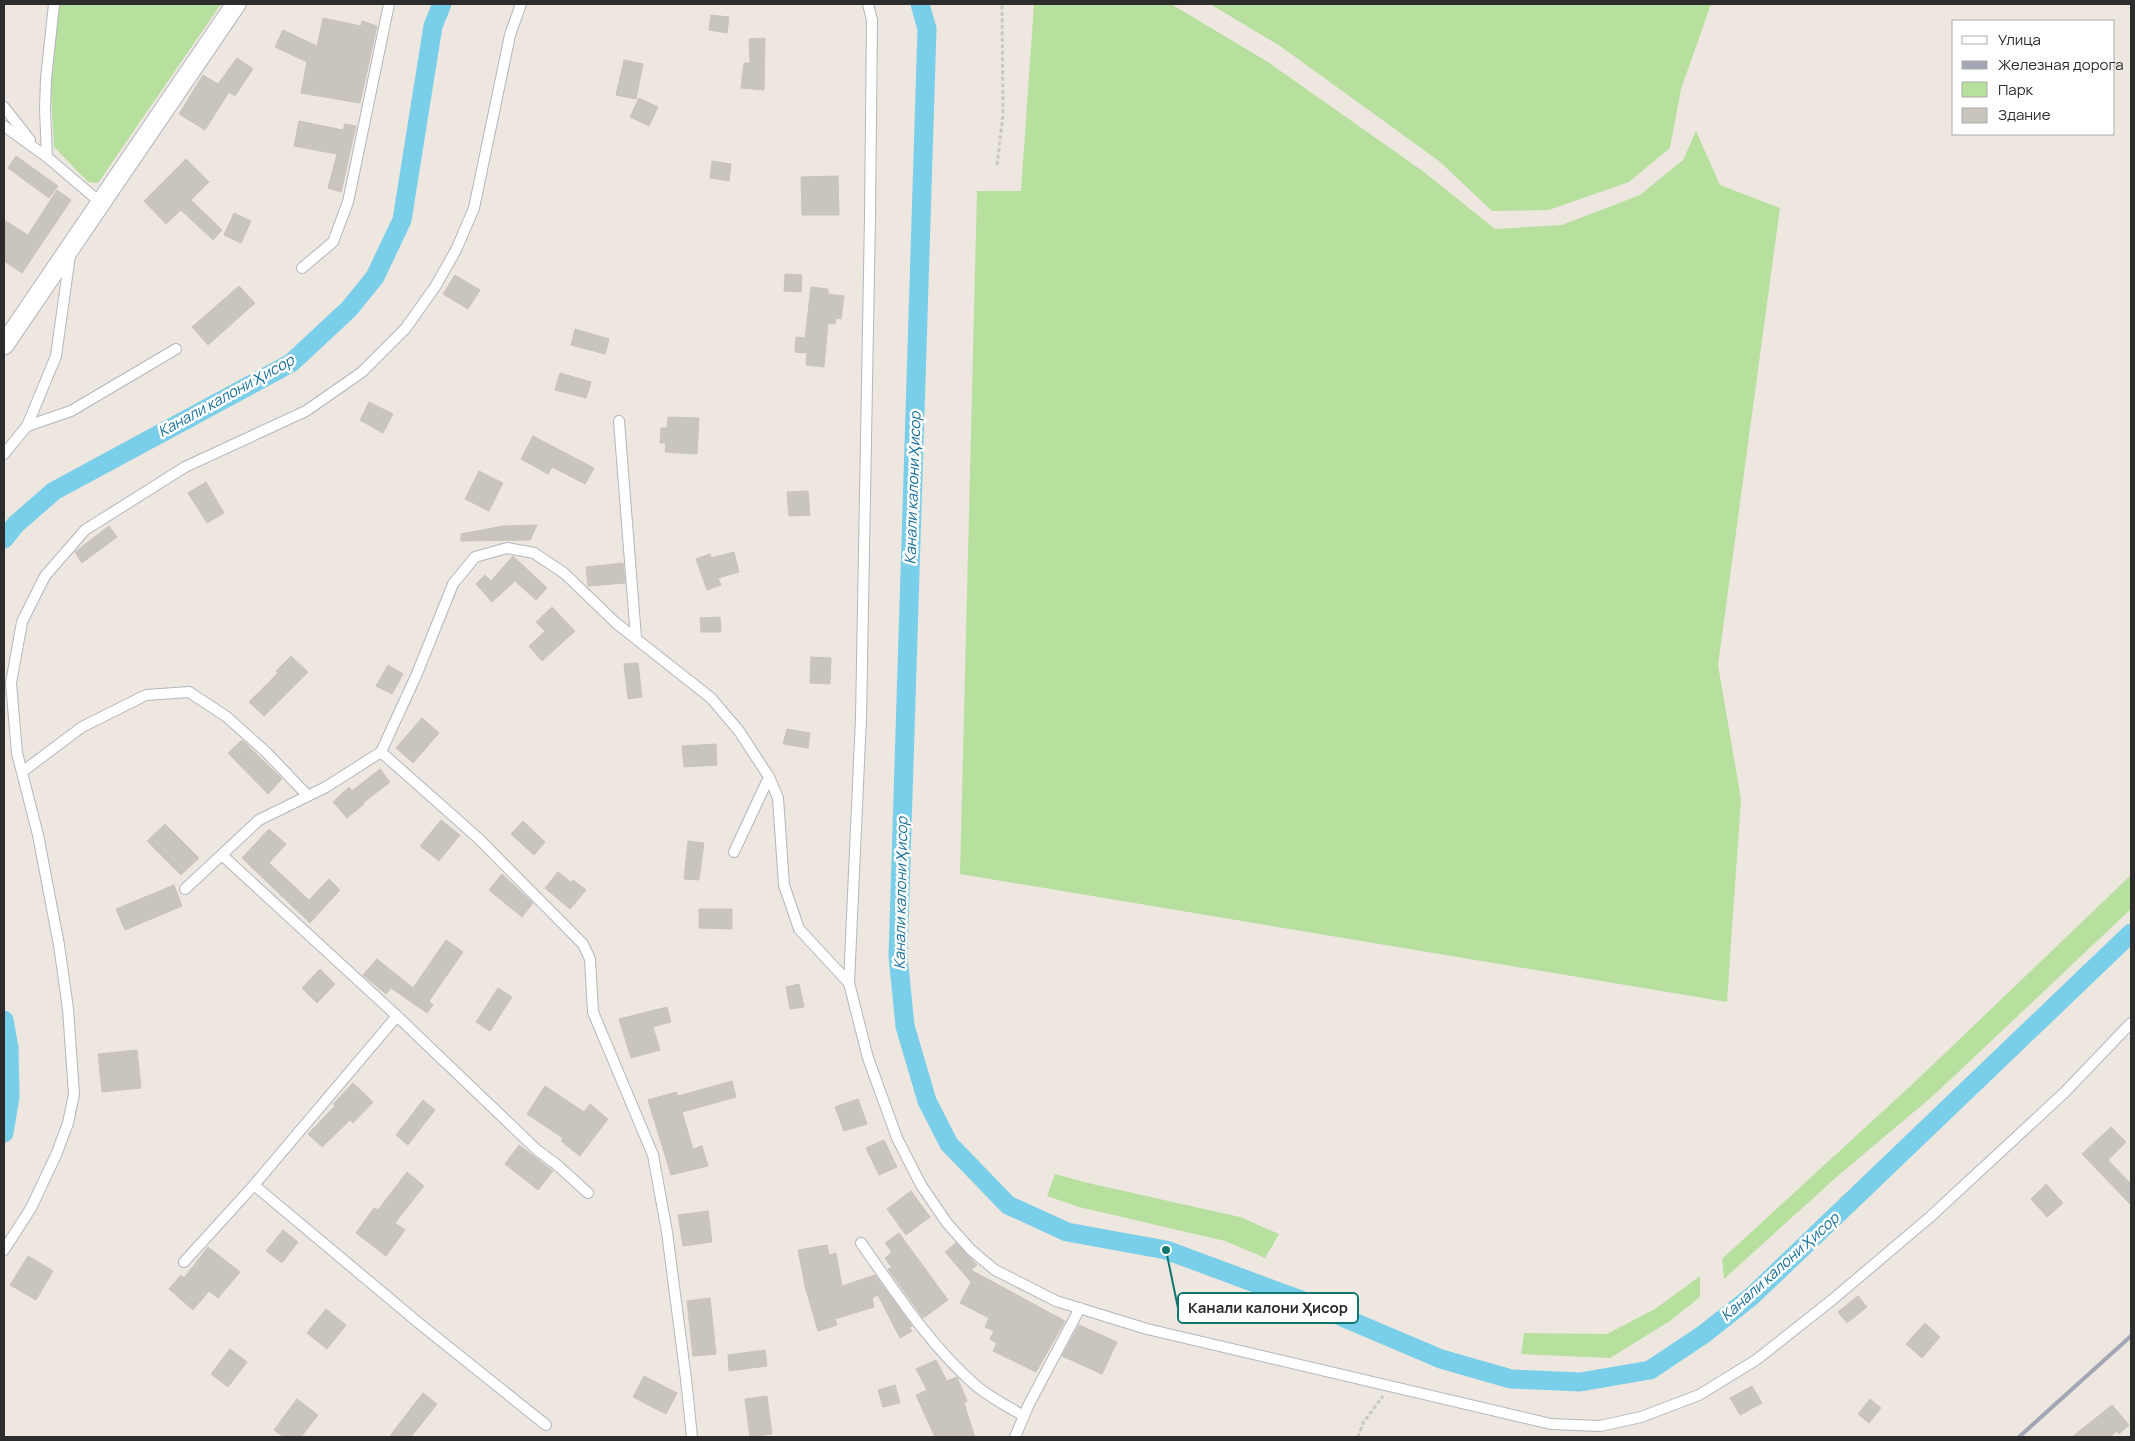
<svg xmlns="http://www.w3.org/2000/svg" width="2135" height="1441" viewBox="0 0 2135 1441" font-family="Manrope,sans-serif">
	<style>
		.green { fill: #b7e09f }
		.lines { fill: none; stroke-linecap: round; stroke-linejoin: round }
		.canal { stroke: #79cee9; stroke-width: 19 }
		.building { fill: #c9c5be; stroke: #c9c3b9 }
		.lane-casing { stroke: #b3b6bf; stroke-width: 12 }
		.street-casing { stroke: #b3b6bf; stroke-width: 21 }
		.path { stroke: #c8c8c8; stroke-width: 3; stroke-dasharray: 4 2.5; stroke-linecap: butt }
		.lane { stroke: #fff; stroke-width: 10 }
		.street { stroke: #fff; stroke-width: 19 }
		.rail { stroke: #a2a6b5; stroke-width: 4 }
		.labels { text-anchor: middle; stroke-width: 5; stroke-linejoin: round; paint-order: stroke }
		.water-label { font-size: 15px; font-style: italic; fill: #156e98; stroke: #fff }
		.leader { fill: none; stroke: #0f766e; stroke-width: 2 }
		.callout-dot { fill: #0f766e; stroke: #fff; stroke-width: 2 }
		.callout { fill: #fff; stroke: #0f766e; stroke-width: 2 }
		.callout-label { font-size: 15px; text-anchor: middle; font-weight: bold; fill: #2c2c2c }
	</style>
	<rect width="100%" height="100%" fill="#ede7e0"/>
	<g class="green">
		<path d="M57 4H221L98 183 88 182 54 147 50 78Z"/>
		<path d="M1034 4H1171L1268 62 1424 172 1495 229 1562 225 1640 195 1683 160 1696 131 1720 185 1780 208 1718 665 1741 799 1727 1002 960 874 977 191H1021Z"/>
		<path d="M1210 4H1711L1681 89 1670 148 1629 182 1549 210 1492 211 1439 161 1280 46Z"/>
		<path d="M2131 875V909L1934 1095 1840 1174 1724 1279 1722 1259 1919 1078Z"/>
		<path d="M1055 1174 1088 1183 1240 1217 1279 1234 1265 1258 1225 1241 1079 1207 1047 1196Z"/>
		<path d="M1700 1276V1297L1670 1321 1610 1358 1521 1354 1524 1333 1607 1334 1655 1309Z"/>
	</g>
	<g class="lines">
		<g class="canal">
			<path d="M920 4 927 29 898 956 905 1026 927 1101 949 1144 1008 1205 1067 1232 1166 1250 1309 1303 1441 1359 1511 1379 1580 1382 1650 1370 1704 1334 1752 1296 2131 933"/>
			<path d="M4 539 16 524 54 491 291 363 349 309 375 277 402 220 433 26 442 4"/>
			<path d="M4 1020 9 1048 10 1097 4 1133"/>
		</g>
	</g>
	<g class="building">
		<path d="M711 15 729 17 727 33 709 30Z"/>
		<path d="M323 18 361 26 362 21 377 26 360 103 301 93 307 62 275 47 283 30 317 46Z"/>
		<path d="M765 38 764 90 741 88 744 63H750L749 39Z"/>
		<path d="M237 58 253 69 235 96 229 92 205 130 179 114 203 75 218 84Z"/>
		<path d="M624 60 643 64 636 99 616 95Z"/>
		<path d="M639 98 658 107 649 126 630 117Z"/>
		<path d="M299 121 343 130 345 124 356 126 341 192 328 188 337 154 294 146Z"/>
		<path d="M16 156 58 186 49 198 8 168Z"/>
		<path d="M186 159 209 182 191 200 222 230 213 240 181 210 166 224 144 201Z"/>
		<path d="M712 161 731 164 729 181 710 178Z"/>
		<path d="M838 176 839 215H802L801 177Z"/>
		<path d="M57 190 71 200 22 273 4 261V220L28 235Z"/>
		<path d="M234 213 251 221 241 243 224 235Z"/>
		<path d="M785 274 802 275 801 292 784 291Z"/>
		<path d="M455 275 480 290 468 309 443 294Z"/>
		<path d="M239 286 255 303 208 345 192 327Z"/>
		<path d="M811 287 828 289V294L844 296 841 319 836 318 835 324 828 323 824 367 806 365 807 353 795 352 796 337 805 338Z"/>
		<path d="M575 329 609 339 605 354 571 345Z"/>
		<path d="M560 373 591 382 586 398 555 390Z"/>
		<path d="M369 402 393 414 383 433 360 420Z"/>
		<path d="M668 417 699 418 697 454 665 452 666 443H660L661 428H667Z"/>
		<path d="M533 436 594 468 585 484 552 467 548 474 521 459Z"/>
		<path d="M479 471 503 483 489 511 465 499Z"/>
		<path d="M206 482 224 513 207 523 188 493Z"/>
		<path d="M808 491 810 515 789 516 787 492Z"/>
		<path d="M537 525 530 540 461 541V534L503 526Z"/>
		<path d="M109 526 117 537 82 563 75 552Z"/>
		<path d="M734 552 739 572 718 578 721 585 707 590 696 559 710 554 711 558Z"/>
		<path d="M513 556 547 588 536 600 515 581 492 602 476 584 485 575 491 581Z"/>
		<path d="M623 563 625 583 588 586 586 567Z"/>
		<path d="M552 607 575 631 542 661 529 646 545 631 536 622Z"/>
		<path d="M720 617 721 632H701L700 618Z"/>
		<path d="M291 656 308 672 264 716 249 702 278 673 276 671Z"/>
		<path d="M811 657 831 658 830 684 810 683Z"/>
		<path d="M638 663 642 697 628 699 624 664Z"/>
		<path d="M388 665 403 674 392 694 376 686Z"/>
		<path d="M422 718 439 733 413 763 396 748Z"/>
		<path d="M787 729 810 733 808 748 783 744Z"/>
		<path d="M242 740 282 779 268 794 228 753Z"/>
		<path d="M716 744 717 765 684 767 682 746Z"/>
		<path d="M380 769 390 782 363 803 364 804 347 818 333 802 349 787 352 791Z"/>
		<path d="M441 820 460 835 439 861 420 846Z"/>
		<path d="M523 821 545 842 534 855 511 834Z"/>
		<path d="M165 824 199 858 181 875 147 841Z"/>
		<path d="M269 829 286 844 269 863 309 900 329 879 340 890 310 923 242 858Z"/>
		<path d="M688 841 704 843 699 880 684 879Z"/>
		<path d="M558 872 571 882 573 880 586 890 570 909 545 888Z"/>
		<path d="M502 874 533 903 522 917 489 890Z"/>
		<path d="M174 885 182 906 125 930 116 909Z"/>
		<path d="M699 909H732V929L699 928Z"/>
		<path d="M446 940 463 952 429 1001 433 1005 427 1013 391 988 386 994 363 975 377 959 413 988Z"/>
		<path d="M320 969 335 984 317 1003 302 988Z"/>
		<path d="M799 984 804 1007 790 1009 786 987Z"/>
		<path d="M498 988 512 997 490 1031 476 1022Z"/>
		<path d="M667 1007 671 1022 653 1027 660 1050 631 1058 619 1019Z"/>
		<path d="M137 1050 141 1088 102 1092 98 1054Z"/>
		<path d="M732 1081 736 1097 682 1112 693 1149 702 1146 708 1166 671 1175 648 1100 676 1092 678 1096Z"/>
		<path d="M353 1083 373 1102 353 1123 350 1120 322 1147 308 1134 335 1106 333 1104Z"/>
		<path d="M545 1086 584 1112 590 1104 608 1119 580 1156 561 1141 563 1138 527 1114Z"/>
		<path d="M858 1099 867 1124 844 1131 835 1107Z"/>
		<path d="M423 1100 435 1110 408 1145 396 1135Z"/>
		<path d="M2111 1127 2126 1142 2108 1160 2131 1184V1205L2082 1154Z"/>
		<path d="M884 1140 897 1167 879 1175 866 1148Z"/>
		<path d="M519 1145 553 1171 538 1190 505 1164Z"/>
		<path d="M407 1172 424 1186 395 1223 405 1230 386 1256 356 1233 374 1208 378 1210Z"/>
		<path d="M2046 1184 2063 1203 2047 1217 2031 1199Z"/>
		<path d="M911 1191 930 1217 906 1235 887 1209Z"/>
		<path d="M708 1211 712 1242 683 1246 678 1215Z"/>
		<path d="M283 1230 298 1242 282 1263 266 1251Z"/>
		<path d="M899 1233 948 1300 923 1318 888 1269 892 1268 885 1258 892 1252 885 1243Z"/>
		<path d="M956 1243 977 1265 971 1270 1065 1321 1036 1372 993 1351 997 1343 990 1339 994 1331 985 1327 989 1318 960 1303 971 1282 945 1252Z"/>
		<path d="M827 1245 829 1255 836 1253 842 1286 875 1275 912 1326 909 1328 912 1331 900 1338 878 1295 872 1298 874 1307 835 1319 837 1325 818 1331 805 1286 798 1250Z"/>
		<path d="M208 1247 240 1272 218 1298 209 1291 193 1310 169 1289 181 1275 184 1278Z"/>
		<path d="M28 1256 53 1271 36 1300 10 1285Z"/>
		<path d="M1858 1296 1867 1307 1847 1323 1838 1312Z"/>
		<path d="M710 1298 716 1354 693 1356 687 1301Z"/>
		<path d="M326 1309 346 1325 327 1349 307 1333Z"/>
		<path d="M1925 1323 1940 1337 1922 1358 1906 1344Z"/>
		<path d="M1079 1325 1117 1342 1102 1374 1062 1356Z"/>
		<path d="M230 1349 247 1362 228 1387 211 1374Z"/>
		<path d="M765 1350 767 1366 729 1371 728 1355Z"/>
		<path d="M936 1360 947 1381 957 1377 967 1401 964 1403 975 1437H935L916 1395 927 1390 916 1369Z"/>
		<path d="M644 1376 677 1393 666 1414 633 1397Z"/>
		<path d="M895 1385 900 1403 883 1407 878 1390Z"/>
		<path d="M1752 1386 1762 1403 1740 1415 1730 1398Z"/>
		<path d="M423 1393 437 1404 411 1437H389Z"/>
		<path d="M767 1396 772 1434 750 1437 745 1399Z"/>
		<path d="M297 1399 318 1415 301 1437H284L274 1430Z"/>
		<path d="M1870 1399 1881 1408 1869 1423 1858 1414Z"/>
		<path d="M2112 1405 2129 1425 2119 1434 2117 1431 2110 1437H2072Z"/>
	</g>
	<g class="lines">
		<g class="lane-casing">
			<g id="lane">
				<path d="M54 4 46 79 45 109 47 157 101 203"/>
				<path d="M868 4 872 20 870 216 861 718 849 983 868 1058 897 1138 921 1185 947 1223 971 1250 995 1270 1056 1301 1147 1329 1551 1424 1600 1426 1641 1417 1699 1395 1756 1360 1832 1300 1930 1217 2064 1093 2131 1023"/>
				<path d="M4 107 30 140"/>
				<path d="M4 126 47 157"/>
				<path d="M302 268 333 242 348 202 389 4"/>
				<path d="M619 421 636 638"/>
				<path d="M27 426 71 411 176 349"/>
				<path d="M4 454 27 426 56 356 70 255"/>
				<path d="M381 752 416 676 453 584 475 557 507 548 534 553 564 573 616 623 711 698 739 731 769 777 778 798 784 885 799 929 849 983"/>
				<path d="M22 772 82 727 146 695 189 692 227 717 267 753 308 796"/>
				<path d="M734 852 769 777"/>
				<path d="M222 855 397 1016 537 1150 556 1164 588 1193"/>
				<path d="M185 889 259 820 326 787 381 752 478 838 583 944 590 959 593 1012 653 1155 667 1232 686 1379 692 1437"/>
				<path d="M397 1016 254 1185 420 1324 546 1425"/>
				<path d="M861 1243C895 1291 928 1343 973 1383 987 1396 1007 1406 1024 1416"/>
				<path d="M4 1250 31 1208 56 1155 68 1123 74 1094 68 1009 59 945 38 835 17 753 11 683 22 622 45 576 85 530 185 467 306 411 362 372 405 329 435 287 456 250 474 208 510 35 521 4"/>
				<path d="M184 1262 254 1185"/>
				<path d="M1015 1437 1029 1404 1080 1308"/>
			</g>
		</g>
		<g class="street-casing">
			<path id="street" d="M4 345 236 4"/>
		</g>
		<g class="path">
			<path d="M997 165 1003 115 1002 4"/>
			<path d="M1358 1437 1363 1423 1383 1396"/>
		</g>
		<use href="#lane" class="lane"/>
		<use href="#street" class="street"/>
		<path class="rail" d="M2019 1437 2131 1336"/>
	</g>
	<g class="labels">
		<g class="water-label">
			<text transform="translate(226 396) rotate(-29)" y="5">Канали калони Ҳисор</text>
			<text transform="translate(913 488) rotate(-88)" y="5">Канали калони Ҳисор</text>
			<text transform="translate(901 893) rotate(-89)" y="5">Канали калони Ҳисор</text>
			<text transform="translate(1780 1267) rotate(-42)" y="5">Канали калони Ҳисор</text>
		</g>
	</g>
	<path class="leader" d="M1166 1250L1178 1308"/>
	<circle class="callout-dot" cx="1166" cy="1250" r="5"/>
	<rect class="callout" x="1178" y="1293" width="180" height="30" rx="5"/>
	<g class="callout-label">
		<text x="1268" y="1313">Канали калони Ҳисор</text>
	</g>
	<rect width="2135" height="1441" fill="none" stroke="#2c2c2c" stroke-width="10"/>
	<rect x="1952" y="20" width="162" height="115" fill="#ffffff" stroke="#ababab"/>
	<rect x="1962" y="36" width="25" height="8" fill="#ffffff" stroke="#ababab"/>
	<text x="1998" y="45" font-size="15" fill="#2c2c2c">Улица</text>
	<rect x="1962" y="61" width="25" height="8" fill="#a2a6b5" stroke="#ababab"/>
	<text x="1998" y="70" font-size="15" fill="#2c2c2c">Железная дорога</text>
	<rect x="1962" y="82" width="25" height="15" fill="#b7e09f" stroke="#ababab"/>
	<text x="1998" y="95" font-size="15" fill="#2c2c2c">Парк</text>
	<rect x="1962" y="108" width="25" height="15" fill="#c9c5be" stroke="#ababab"/>
	<text x="1998" y="120" font-size="15" fill="#2c2c2c">Здание</text>
</svg>
